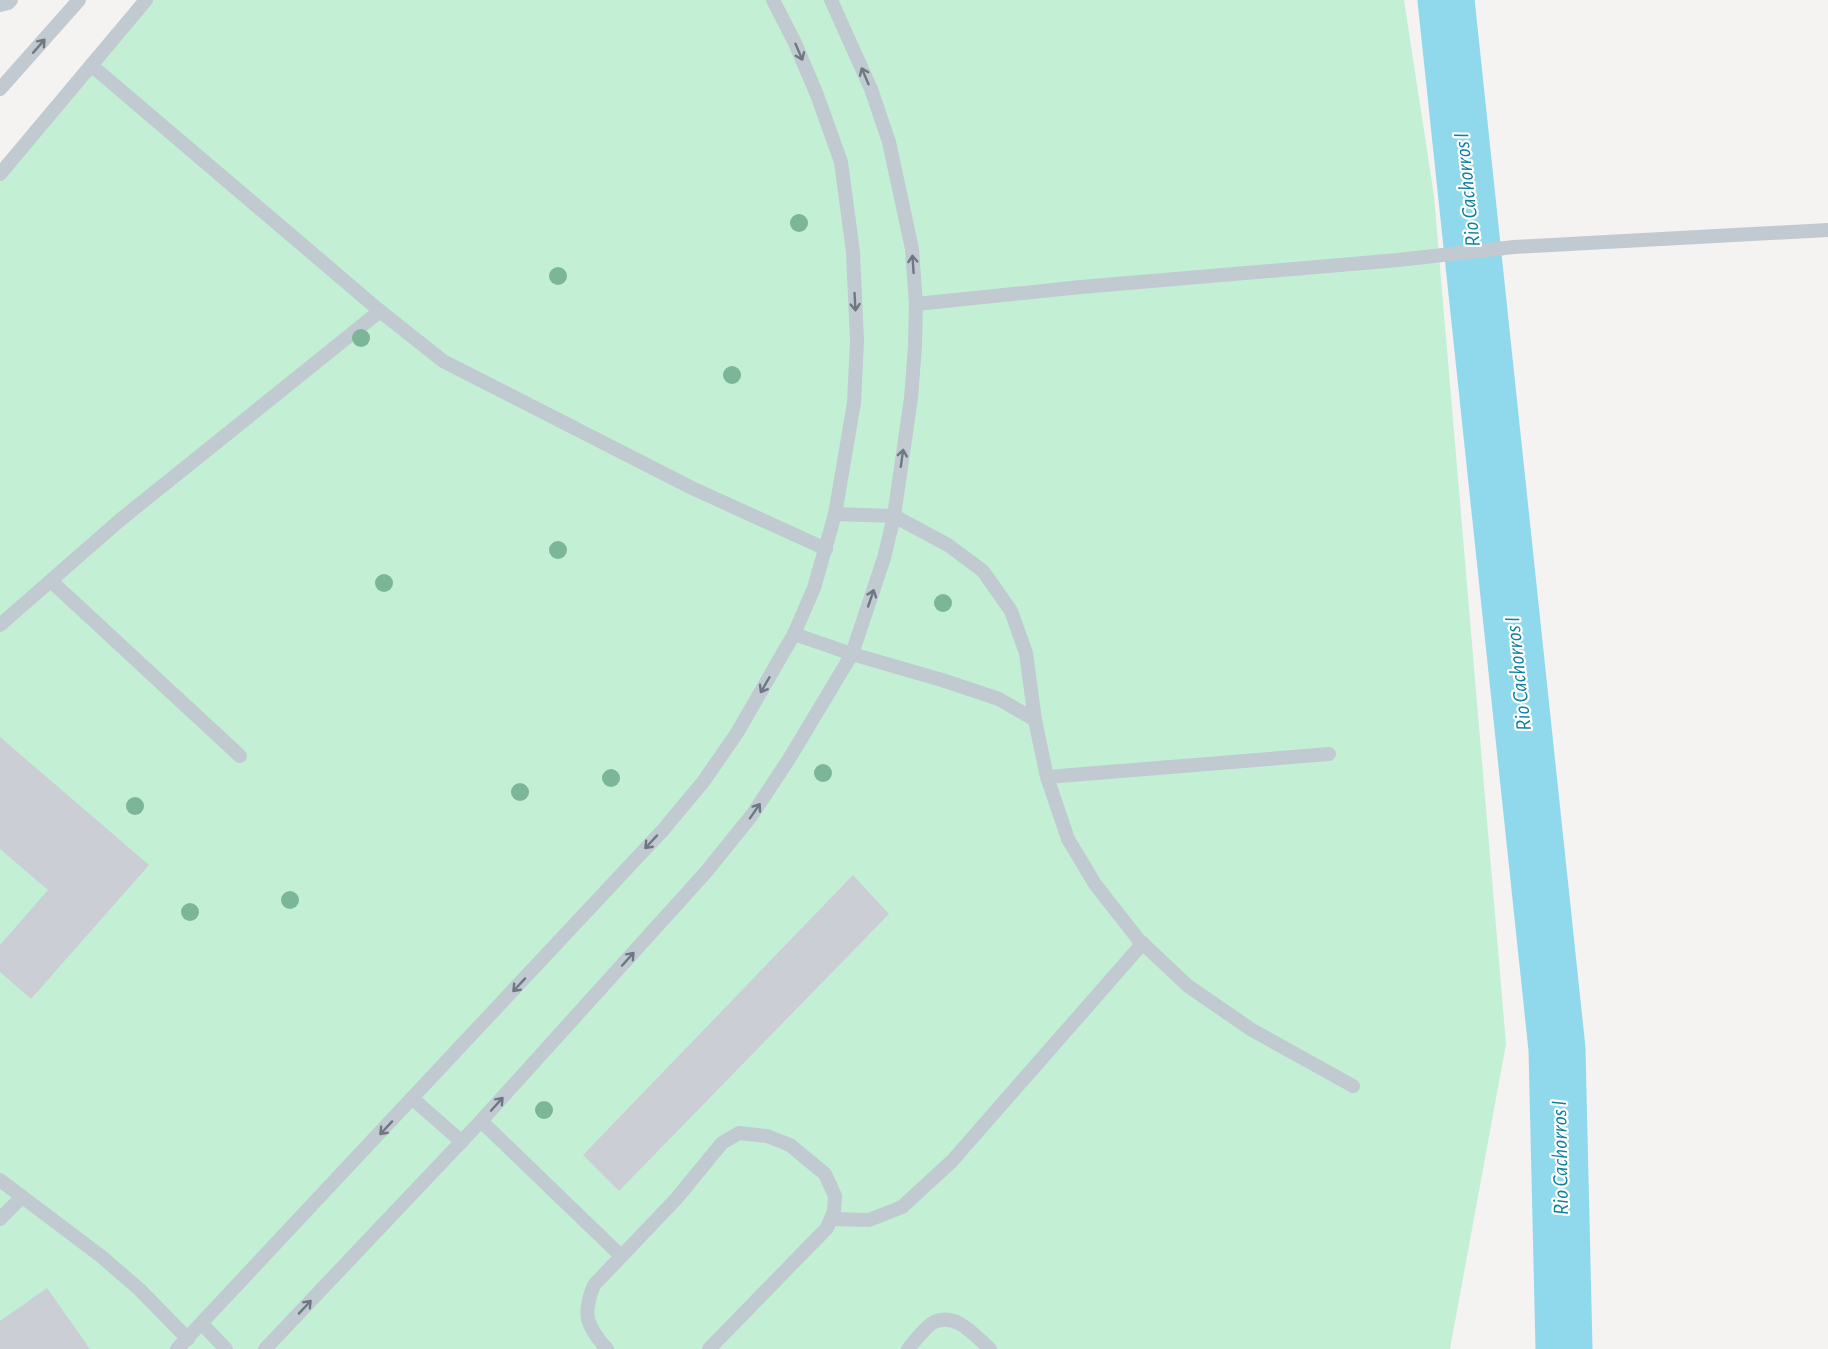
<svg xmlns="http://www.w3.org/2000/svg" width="1828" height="1349" viewBox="0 0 1828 1349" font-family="'Alegreya Sans',sans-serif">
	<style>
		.green { fill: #c3f0d5 }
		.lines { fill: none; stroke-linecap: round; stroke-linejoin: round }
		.river { stroke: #90d9ed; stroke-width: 57 }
		.building { fill: #ccced5 }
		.lane { stroke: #c1c9d1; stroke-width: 14 }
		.tree { fill: #7bb698 }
		.oneway { stroke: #6e7882 }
		.labels { text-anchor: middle; stroke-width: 4.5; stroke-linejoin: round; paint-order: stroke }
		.water-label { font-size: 22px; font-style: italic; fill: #0d80a0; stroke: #fff }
	</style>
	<rect width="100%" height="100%" fill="#f5f2f2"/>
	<path class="green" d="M140 0H1404L1434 196 1506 1044 1450 1349H0V164Z"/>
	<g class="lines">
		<path class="river" d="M1446 0 1557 1049 1564 1349"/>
	</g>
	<g class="building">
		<path d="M0 737 149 865 31 999 0 972V945L48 890 0 849Z"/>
		<path d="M853 875 889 914 619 1191 583 1155Z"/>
		<path d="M47 1288 90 1349H0V1321Z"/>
	</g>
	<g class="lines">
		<g class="lane">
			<path d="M0 5 8 3 11 0"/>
			<path d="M91 65 380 311 443 361 692 488 826 549"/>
			<path d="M0 89 79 0"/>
			<path d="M0 174 146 0"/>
			<path d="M916 304 1081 287 1398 260 1514 247 1828 230"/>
			<path d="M51 581 240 756"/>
			<path d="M0 625 120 520 380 311"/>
			<path d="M794 634 852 654 942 680 999 699 1035 720 1026 653 1011 611 983 571 948 545 894 516 835 514"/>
			<path d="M1035 720 1047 777 1068 839 1095 884 1138 939 1188 986 1252 1030 1353 1086"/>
			<path d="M1047 777 1329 754"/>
			<path d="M413 1099 462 1142"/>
			<path d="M481 1121 620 1255"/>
			<path d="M0 1180 102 1257 139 1289 188 1339"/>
			<path d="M0 1219 22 1197"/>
			<path d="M831 1219 869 1220 902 1207 952 1161 1143 943"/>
			<path d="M202 1324 226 1349"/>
			<path d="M177 1349 663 830 703 782 737 733 794 634 814 588 835 514 854 403 857 341 853 252 841 162 817 95 795 43 773 0"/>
			<path d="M265 1349 481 1121 706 872 752 815 789 759 852 654 884 558 894 516 911 398 915 346 916 304 912 249 889 142 871 89 831 0"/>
			<path d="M607 1349C586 1326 582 1314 594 1285L676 1199 722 1143 739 1133 767 1136 790 1145 825 1174 835 1196 834 1211 827 1228 709 1349"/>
			<path d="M908 1349C914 1342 926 1326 934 1322 957 1312 975 1336 990 1349"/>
		</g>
	</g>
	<g class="tree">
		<circle cx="799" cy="223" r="9"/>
		<circle cx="558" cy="276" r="9"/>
		<circle cx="361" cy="338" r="9"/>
		<circle cx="732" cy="375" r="9"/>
		<circle cx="558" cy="550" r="9"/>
		<circle cx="384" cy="583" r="9"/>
		<circle cx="943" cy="603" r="9"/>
		<circle cx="823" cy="773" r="9"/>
		<circle cx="611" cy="778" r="9"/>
		<circle cx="520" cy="792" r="9"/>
		<circle cx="135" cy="806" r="9"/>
		<circle cx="290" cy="900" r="9"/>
		<circle cx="190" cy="912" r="9"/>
		<circle cx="544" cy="1110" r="9"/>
	</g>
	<defs><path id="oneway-shaft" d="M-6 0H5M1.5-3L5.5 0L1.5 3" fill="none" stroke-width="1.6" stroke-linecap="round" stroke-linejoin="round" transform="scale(1.5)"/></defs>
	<g class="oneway">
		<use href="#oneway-shaft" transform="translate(39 46) rotate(-49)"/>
		<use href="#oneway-shaft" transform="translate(799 52) rotate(67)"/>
		<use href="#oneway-shaft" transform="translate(865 76) rotate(-113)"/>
		<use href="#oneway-shaft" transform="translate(913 264) rotate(-94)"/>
		<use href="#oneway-shaft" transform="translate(855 302) rotate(87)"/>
		<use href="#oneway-shaft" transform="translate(902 458) rotate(-82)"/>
		<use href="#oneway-shaft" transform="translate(871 598) rotate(-71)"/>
		<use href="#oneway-shaft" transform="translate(765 685) rotate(120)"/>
		<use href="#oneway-shaft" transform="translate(755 811) rotate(-55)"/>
		<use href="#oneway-shaft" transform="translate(651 842) rotate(133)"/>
		<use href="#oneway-shaft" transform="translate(628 959) rotate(-48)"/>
		<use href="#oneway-shaft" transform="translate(519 985) rotate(133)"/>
		<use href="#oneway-shaft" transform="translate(497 1104) rotate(-48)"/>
		<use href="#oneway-shaft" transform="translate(386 1128) rotate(133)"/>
		<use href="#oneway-shaft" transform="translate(305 1307) rotate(-47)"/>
	</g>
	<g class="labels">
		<g class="water-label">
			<text transform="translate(1466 190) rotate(-96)" y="8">Rio Cachorros I</text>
			<text transform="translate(1517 674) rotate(-96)" y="8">Rio Cachorros I</text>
			<text transform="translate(1559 1158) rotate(-91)" y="8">Rio Cachorros I</text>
		</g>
	</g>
</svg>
